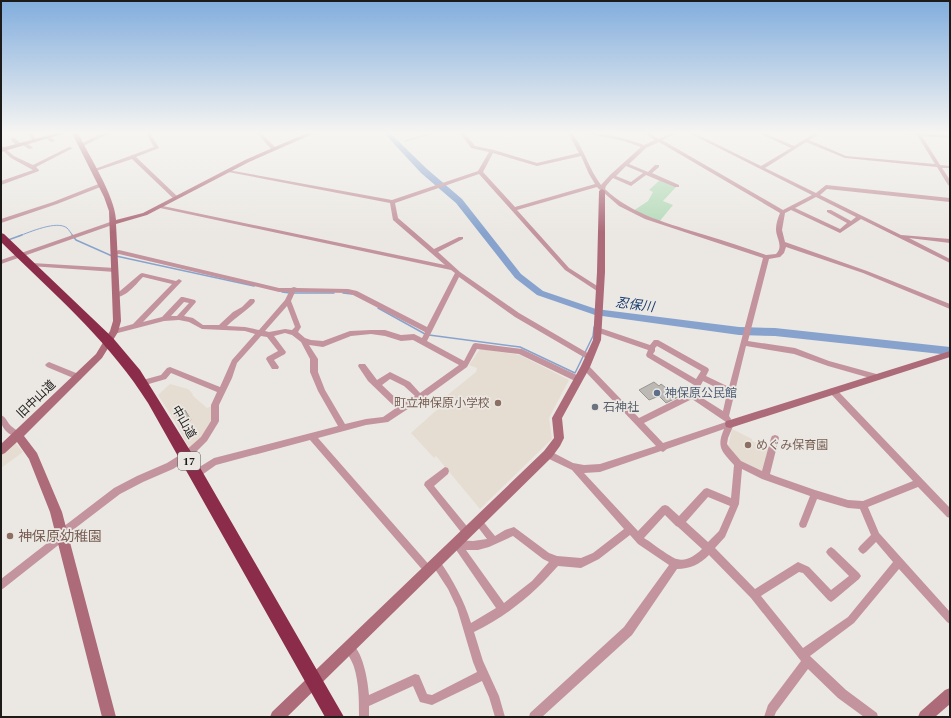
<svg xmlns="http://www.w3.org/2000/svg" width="951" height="718" viewBox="0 0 951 718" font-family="Spectral,'Noto Sans JP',serif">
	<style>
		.built { fill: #e5ddd1 }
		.green { fill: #b3dab8 }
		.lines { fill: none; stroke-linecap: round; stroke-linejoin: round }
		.stream-far1 { stroke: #87a3cd; stroke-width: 1 }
		.stream { stroke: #87a3cd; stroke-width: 1.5 }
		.river { fill: #87a3cd; fill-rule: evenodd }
		.building { fill: #bcb9b4; stroke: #999691 }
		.street { fill: #c3949d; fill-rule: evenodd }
		.secondary { fill: #ad6a79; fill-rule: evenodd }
		.highway { fill: #8b2d4a; fill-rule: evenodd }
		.service-dot { fill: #5c6f8a; stroke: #ebe8e3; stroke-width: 1.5 }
		.education-dot { fill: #8d6e63; stroke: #ebe8e3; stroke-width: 1.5 }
		.worship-dot { fill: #6b7280; stroke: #ebe8e3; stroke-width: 1.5 }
		.labels { text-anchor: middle; stroke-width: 3.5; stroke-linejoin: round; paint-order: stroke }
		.shield { fill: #ebe8e3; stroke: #5b5856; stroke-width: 1 }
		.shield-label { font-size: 11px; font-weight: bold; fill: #1d1b1a }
		.service-label { font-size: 12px; fill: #4e5e75; stroke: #ebe8e3; text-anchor: start }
		.street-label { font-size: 12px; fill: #1d1b1a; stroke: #ebe8e3 }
		.education-label { font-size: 12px; fill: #785e54; stroke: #ebe8e3; text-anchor: end }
		.worship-label { font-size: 12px; fill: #5b616d; stroke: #ebe8e3; text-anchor: start }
		.water-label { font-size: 13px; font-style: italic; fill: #183a6f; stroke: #ebe8e3 }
		.near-education-label { font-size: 14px; fill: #785e54; stroke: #ebe8e3; text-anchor: start }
	</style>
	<rect width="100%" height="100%" fill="#ebe8e3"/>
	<g class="built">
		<path d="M480 349 520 355 569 380 549 418 552 439 480 509 436 456 434 458 411 433 440 407 445 397 476 372 477 368 469 365Z"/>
		<path d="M170 384 188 389 193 394 192 395 207 408 212 406 213 421 208 431 190 450 173 418 158 395Z"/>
		<path d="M732 429 752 439V441L769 448 763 474 743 465 728 447Z"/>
		<path d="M15 442 23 452 1 468V455Z"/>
	</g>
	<path class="green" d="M661 179 677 186 663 201 673 205 659 222 633 211 648 201 653 192 649 190Z"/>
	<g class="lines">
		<g class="stream-far1">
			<path d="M405 141 434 133"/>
			<path d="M397 143 399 142"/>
			<path d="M19 236C30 232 57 220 67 228 69 230 71 233 73 236"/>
		</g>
		<g class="stream">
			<path d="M72 235 76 240 112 256"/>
			<path d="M8 240 22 235"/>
			<path d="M116 256 254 286"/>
			<path d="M282 292 290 293"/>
			<path d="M293 293H334"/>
			<path d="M343 293 352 294"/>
			<path d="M378 308 425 334"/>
			<path d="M429 335 520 347 575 373 593 336 594 327"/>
		</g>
		<path class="river" d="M384 133H390L427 169 462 199 521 274 543 291 596 309 739 327 775 328 950 347V355L775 336 739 335 595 315 537 295 515 278 456 203 421 173Z"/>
	</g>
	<g class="building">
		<path d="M654 382 659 386 661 384 678 397 666 403 659 396 649 400 639 390Z"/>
		<path d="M185 410 191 420 182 425 176 414Z"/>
	</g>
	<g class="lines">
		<g class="street">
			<path d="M28 133H32L37 141V142H33Z"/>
			<path d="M107 133H114L102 137 83 146 79 145 98 135Z"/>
			<path d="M146 133H150L159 148 136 157 178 197V199H174L132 159 96 171 92 170 154 147Z"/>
			<path d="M257 133H261L276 148V150H272Z"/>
			<path d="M460 133H464L475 146 494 150 537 163 579 153 568 133H572C584 149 589 169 601 185L610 175 641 147 624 141 591 134 589 133C608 133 626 139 644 145L655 140 644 133H649L659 139 672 133H677L662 140 783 210 812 195 689 133H694L761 166 791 148 759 133H764L794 146 812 135 811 133H815L817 135V136L809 140 846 156 935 164 917 135 908 133H922L950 136V138L922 136 940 165 950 166V168H942L950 180V186L948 185 937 167 845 158 806 142 765 168 816 193 826 185 950 198V202L827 189 820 195 901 235 950 239V243L909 238 950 259V263L861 219 840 233 791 210 785 213 782 230 785 242 867 271 950 304V309L863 273 786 247 784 253 780 257 769 259 748 341 795 348 829 361 880 375 881 377 880 379 877 380 828 366 794 354 746 346 729 416 731 419 730 421 733 422 734 424 728 438 727 444 729 447 741 461 762 471 771 438 772 436 775 435 778 436 779 438 770 474 775 476 815 490 848 500 863 501 913 481 830 393 829 391 830 389 833 388 836 389 950 508V518L947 517 918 487 868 507 879 533 950 612V624L947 622 899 569 854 623 810 656 846 690 877 713 878 717H864L838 698 808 669 776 712 774 717H764L768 705 801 661 751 598 709 555C700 564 690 569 677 569L632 635 542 717H529L530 713 624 627 669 565 638 544 630 535 599 559 581 568 558 566C551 573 545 581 537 588 518 606 497 621 474 632L483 661 499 696 505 717H495L489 697 482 681 432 705 420 702 413 686 369 706V717H359C359 700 359 683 354 667 352 660 347 654 344 647L345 643 349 642C363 648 368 682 369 695L415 674 419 675 427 694 432 695 477 672 473 662 457 608 448 589 431 563 433 560 436 558 439 560C453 580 464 600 471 623L496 608 452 544 453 541 456 540 473 541 487 539 474 522 475 519 478 518 481 519 495 536 505 530 514 527 549 553 557 556 581 558 593 553 624 529 572 470 545 457 544 454 545 451 548 450 573 463 584 465 600 464 656 446 581 367 582 365H588L639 418 689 393 694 385 647 357 646 355 648 350 596 332 595 330 596 328H600L650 345 654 340H658L708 368 709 370 706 376 729 387 763 258 645 219 619 206 603 192H600V190L597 187 517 210 569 268 602 289 603 291 600 293 565 270 479 174 395 203 398 218 434 249 459 237H463V239L438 252 460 272 519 313 591 355 592 357 591 359H587L515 317 459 277 427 341 464 361 473 344 475 343 522 349 581 377 582 379 581 381H575L519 354 477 349 467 367 423 399 388 422 366 425 318 438 432 568 434 571 432 574 429 576 426 574 310 440 216 465 199 477 196 478 193 477 192 474 193 471 214 458 338 426 318 391 310 372V359L301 342 292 335 285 333 274 336 286 352 285 354 274 360 279 367 278 369H272L266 359 267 357 278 351 267 337 261 336 237 363 232 378 219 405V421L218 423 207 441 189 459 173 469 143 482 120 494 69 533 61 543 4 588 1 590V579L55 537 63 527 114 488 137 476 167 463 183 453 201 437 211 421V405L217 392 171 373 166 379 142 386 139 385 138 383 139 381 161 375 167 368 170 367 220 387 232 360 255 334 245 331 202 329 189 322 179 320 164 321 114 334 111 332 112 330 133 324 172 284 143 277C136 284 126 298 115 297L114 295 120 291 140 274 142 273 176 281 179 279 182 281 181 282 143 322 162 317 181 297H183L195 300 196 302 184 316 193 318 203 325H219L233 312 242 307 250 299H254L255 301 254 303C246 311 236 317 227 326L245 327 259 330 285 300 289 292H279L119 254 115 255 112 253 113 252 119 250 279 288H291L294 287 297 288 348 289 357 291 427 327 455 273 451 270 160 208 158 207V205L445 265 393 220 390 203 228 172 226 171 228 170 392 200 478 171 489 152 471 148ZM659 142 780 213C778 218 776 223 776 229 776 238 784 246 776 254L766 255C746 248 725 241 705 235 670 224 632 215 605 189L606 186 613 178 631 186 646 175 675 187H679V185L652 173 659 167V165H655L648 172 629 164 646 148ZM493 153 537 166 581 156 589 174 595 184 515 207 483 172ZM626 166 643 173 631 182 616 176ZM816 197 856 217 851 221 831 210H827V212L847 223 840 229 795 208ZM295 292 348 293 353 295 425 332 422 338 414 334 401 335 385 330H371L350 331 323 341 311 340 305 338 298 332 301 327 291 301ZM184 302 189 303 177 316H171ZM287 306 295 327 292 330 285 329 269 332 265 331ZM371 334 385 336 401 341 413 340 459 365 420 393 410 382 390 372 377 380 365 364H359L358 366 368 381 396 408 383 417 366 419 345 424 325 390 318 372V359L309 345 323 347 351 336ZM657 346 701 371 696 379 653 354 655 351V348ZM390 379 404 386 415 396 402 404 382 385ZM703 381 727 393 723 411 696 394ZM692 399 726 422 663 443 644 423ZM724 429C716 448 722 451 734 465L731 498 707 488 704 489 679 516 668 506 665 505 662 506 638 531 584 473 600 472 661 451 663 452 667 449ZM742 469 762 479 810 496 799 524 800 527 803 528 806 527 817 499 848 508 860 509 871 535 860 546 858 549 860 552 863 554 866 552 876 542 893 562 848 617 803 648 761 596 799 572 803 573 828 600 831 602 834 600 859 579 861 576 859 573 834 549 831 547 828 549 826 552 828 555 849 576 831 590 809 567 798 562 755 589 715 548 725 537 739 504ZM708 497 730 506 719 531 708 542 686 522ZM665 515 676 526 678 527 702 549C696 555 686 562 677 559 671 558 651 542 644 538ZM513 536 543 559 549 562 532 581 504 603 466 550H478L489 547Z"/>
			<path d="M46 136H50L55 141 51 142 46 138Z"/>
			<path d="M11 138H15L21 144V146H17L11 140Z"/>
			<path d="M23 143H27L33 148 29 149 23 145Z"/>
			<path d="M1 145 14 156 33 165 69 147 73 148 36 167 39 170V171L1 185V181L33 170 11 158 1 149Z"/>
			<path d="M101 183 104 185 103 186 57 204 1 223V219L53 202Z"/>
			<path d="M113 221 115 222V224L1 264V260Z"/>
			<path d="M32 263 115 268 118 270 115 272 30 266 29 265Z"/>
			<path d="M49 362 81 375 82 377 81 379 78 380 47 367 45 365 47 363Z"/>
			<path d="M1 415C6 417 7 422 11 426 14 429 19 431 22 435L21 437C14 439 4 431 2 425 0 422 1 418 1 415Z"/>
			<path d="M445 467 448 468 449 471 448 474 434 486 470 530 471 533 470 536 467 537 464 536 424 485 425 482Z"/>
		</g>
		<g class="secondary">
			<path d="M57 133H66L1 152V148Z"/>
			<path d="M72 133H78C89 156 115 196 116 220L143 213 245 160 307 133H315L249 162 147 215 116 224 121 321 118 332 102 358 24 436 37 453 62 512 116 717H102L50 512 29 459 17 442 5 453 1 455V444L96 354 110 331 113 321 109 211 104 197Z"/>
			<path d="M602 189 605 191V272L601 340 590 367 562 418 564 438 560 446 552 457 287 717H270L272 712 544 451 554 438 552 418 581 366 593 340 597 272 599 191Z"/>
			<path d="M950 351V357L730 428 726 427 725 424 726 421 730 420Z"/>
			<path d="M950 688V704L935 717H918L920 712 945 690Z"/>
		</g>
		<path class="highway" d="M1 233 4 234 113 338 140 370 191 452 344 717H325L148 403C109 341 53 293 1 242Z"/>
	</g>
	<linearGradient id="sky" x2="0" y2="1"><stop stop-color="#81addd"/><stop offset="0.57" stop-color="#f6f5f2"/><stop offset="1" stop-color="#f6f5f2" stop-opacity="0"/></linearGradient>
	<rect width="951" height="233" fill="url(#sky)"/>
	<circle class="service-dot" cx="657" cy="393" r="4"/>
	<g class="education-dot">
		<circle cx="498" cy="403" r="4"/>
		<circle cx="748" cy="445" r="4"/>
		<circle cx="10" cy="536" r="4"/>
	</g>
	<circle class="worship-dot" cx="595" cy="407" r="4"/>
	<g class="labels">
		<rect class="shield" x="178" y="452" width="22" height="18" rx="3"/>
		<g class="shield-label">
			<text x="189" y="465">17</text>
		</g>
		<g class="service-label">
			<text x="665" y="397">神保原公民館</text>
		</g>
		<g class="street-label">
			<text transform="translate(36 399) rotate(-44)" y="4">旧中山道</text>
			<text transform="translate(184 422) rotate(60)" y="4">中山道</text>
		</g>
		<g class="education-label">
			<text x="490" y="407">町立神保原小学校</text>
			<text x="756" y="449" text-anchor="start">めぐみ保育園</text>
		</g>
		<g class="worship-label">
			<text x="603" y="411">石神社</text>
		</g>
		<g class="water-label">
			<text transform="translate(635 304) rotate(7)" y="5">忍保川</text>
		</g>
		<g class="near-education-label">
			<text x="18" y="541">神保原幼稚園</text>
		</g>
	</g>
	<rect width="951" height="718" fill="none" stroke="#1d1b1a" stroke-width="4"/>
</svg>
